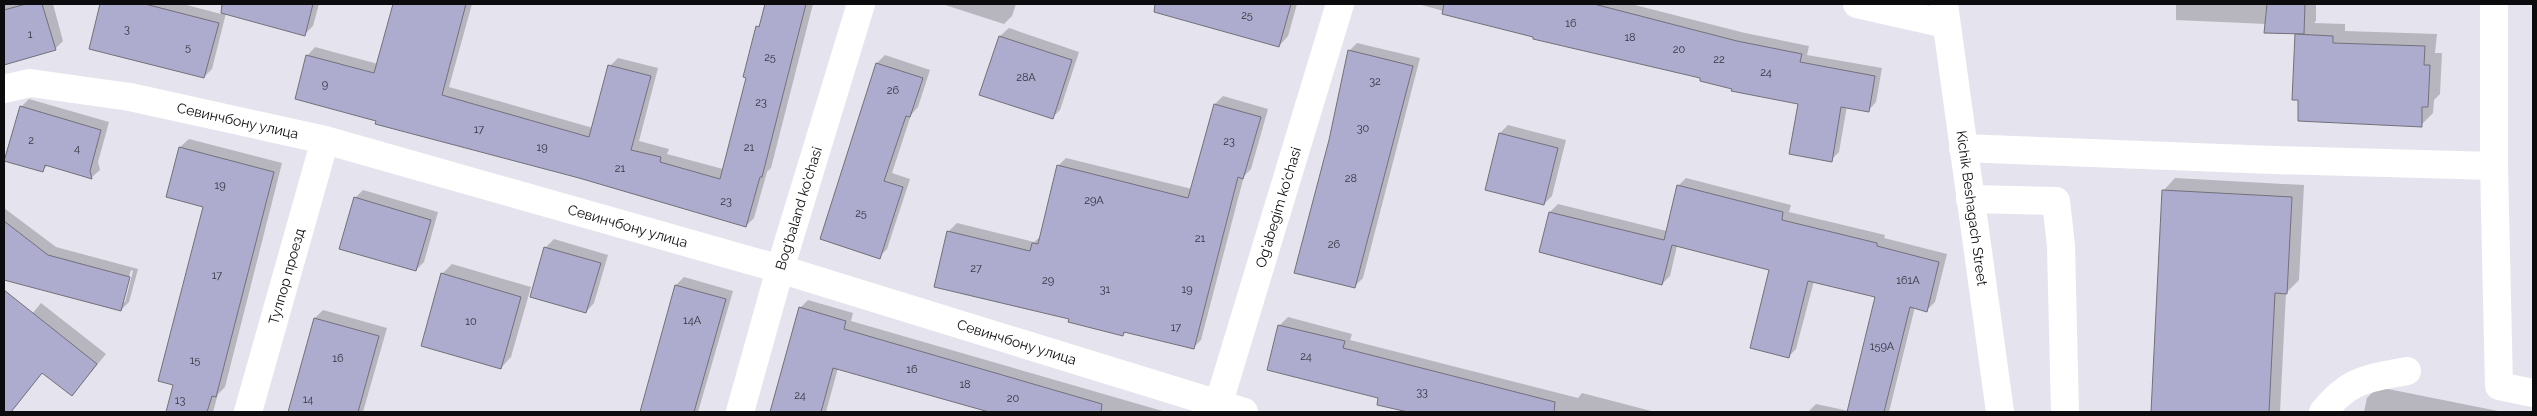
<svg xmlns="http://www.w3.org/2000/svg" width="2537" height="416" viewBox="0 0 2537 416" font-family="Raleway,sans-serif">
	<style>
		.shadow { fill: #0003; fill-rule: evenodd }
		.building { fill: #adabce; stroke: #72717a }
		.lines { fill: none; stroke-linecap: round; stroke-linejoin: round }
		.minor { stroke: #fff; stroke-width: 28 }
		.labels { text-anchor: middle; stroke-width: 4.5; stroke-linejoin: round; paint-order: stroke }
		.number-label { font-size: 11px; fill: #34343f }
		.street-label { font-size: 14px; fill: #0c0c0f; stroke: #fff }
	</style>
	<rect width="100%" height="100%" fill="#e5e4ee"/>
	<g class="shadow">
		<path d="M53 4 63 41 55 49 4 63V5Z"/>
		<path d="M102 4H183L221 14 223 4H319L313 26 305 34 226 13 212 69 204 77 90 48Z"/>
		<path d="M394 4H472L449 87 593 128 610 66 618 58 658 68 639 141 669 149 667 154 723 169 748 77 757 27 762 22 766 4H813L771 168 767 172 754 218 746 226 378 120 307 56 315 47 378 64Z"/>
		<path d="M942 4H1016L1012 16 1004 24Z"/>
		<path d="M1211 4H1297L1288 36 1279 46 1204 25Z"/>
		<path d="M1418 4H1631L1745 33 1809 46 1807 55 1882 68 1876 102 1869 110 1847 106 1839 152 1831 160 1799 103 1733 88 1702 77 1535 36Z"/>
		<path d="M2176 4H2316V21L2314 23 2345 24V31L2437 34 2435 53H2442L2440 94 2434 100 2433 113 2421 125 2296 35 2298 33 2266 24 2176 20Z"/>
		<path d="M1009 28 1079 52 1060 110 1052 118 981 94 1000 36Z"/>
		<path d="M1357 43 1420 58 1363 278 1355 286 1330 140 1349 51Z"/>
		<path d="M885 55 930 70 918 107 911 115 892 173 910 179 887 249 879 257 821 238 877 63Z"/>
		<path d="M1223 96 1268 109 1251 169 1244 176 1201 340 1193 348 1126 331 1123 335 1070 318 935 286 949 231 957 223 1034 242 1041 236 1058 166 1066 158 1192 189 1215 104Z"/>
		<path d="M29 99 109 122 98 162 100 170 92 177 48 165 42 171 21 107Z"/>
		<path d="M1508 125 1566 140 1552 196 1544 204 1500 133Z"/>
		<path d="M189 139 282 163 225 387 218 394 213 412H168L175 384 204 206 180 147Z"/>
		<path d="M1686 178 1791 205 1789 212 1885 235 1884 238 1947 254 1935 302 1927 310 1915 307 1889 412H1808L1816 404 1849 411 1876 296 1814 281 1796 349 1788 357 1770 269 1677 246 1670 276 1662 284 1550 212 1558 204 1667 231 1678 186Z"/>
		<path d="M2175 178 2304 185 2299 280 2286 293 2280 412H2152L2163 191Z"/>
		<path d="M363 190 438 212 424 262 416 270 355 198Z"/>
		<path d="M4 208 56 247 138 269 129 302 121 310 4 279ZM131 270 133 271 125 302H122Z"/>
		<path d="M554 239 608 255 594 303 586 312 532 296 546 247Z"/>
		<path d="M452 264 531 287 511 357 501 368 442 274Z"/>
		<path d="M684 277 733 291 698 412H641L676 285Z"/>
		<path d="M808 300 853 313 851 321 1166 412H999L838 368 826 412H771L800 308Z"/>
		<path d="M41 303 106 354 72 395 43 372 11 412H4V348Z"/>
		<path d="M323 310 387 328 363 412H288L315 318Z"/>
		<path d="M1288 317 1352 334 1350 340 1578 398 1582 393 1655 412H1414L1378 404 1380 397 1280 325Z"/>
		<path d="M2378 387 2503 412H2364L2367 398Z"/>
	</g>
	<g class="building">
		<path d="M26 4H42L56 50 4 65V10Z"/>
		<path d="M100 4H145L219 23 204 78 89 49Z"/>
		<path d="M222 4H313L305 36 221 13Z"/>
		<path d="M393 4H466L442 95 589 137 608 65 651 76 631 150 661 157 660 162 720 179 746 78 743 77 756 26 759 27 765 4H806L762 177H760L746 227 579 178 375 124 376 121 295 99 306 55 374 73Z"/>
		<path d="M1155 4H1291L1279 47 1154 12Z"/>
		<path d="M1444 4H1594L1737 41 1802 54 1800 62 1875 76 1869 112 1841 107 1832 162 1789 154 1798 104 1731 91 1732 89 1700 81V78L1533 39V37L1442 14Z"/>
		<path d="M2267 4H2305L2304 34 2264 33Z"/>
		<path d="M2295 34 2333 36V43L2425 46 2424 65H2430L2428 107H2422V127L2298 121V100H2292Z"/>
		<path d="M999 36 1072 60 1053 119 979 95Z"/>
		<path d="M1348 50 1413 66 1355 288 1294 273 1329 140Z"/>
		<path d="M876 63 923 78 910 117 906 116 884 181 903 187 880 259 820 239Z"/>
		<path d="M1214 104 1261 117 1243 179 1238 177 1194 349 1124 332 1123 336 1068 322 1069 319 934 287 947 231 1030 251 1032 243 1038 244 1057 165 1188 198Z"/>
		<path d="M20 106 101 130 90 171 92 179 45 165 43 172 4 161Z"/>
		<path d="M1499 133 1558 148 1544 205 1485 190Z"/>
		<path d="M179 147 274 172 216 397 212 396 207 412H166L173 385 158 381 203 207 166 197Z"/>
		<path d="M1677 185 1783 212 1782 220 1877 243V246L1939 262 1927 312 1910 307 1884 412H1847L1875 297 1808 281 1789 358 1750 348 1769 270 1672 245 1662 285 1539 252 1549 212 1664 240Z"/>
		<path d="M2162 190 2292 197 2287 294 2275 293 2269 412H2151Z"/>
		<path d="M354 197 431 220 416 271 339 249Z"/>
		<path d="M4 221 48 255 130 277 121 311 4 280Z"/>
		<path d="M544 247 601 263 586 313 530 297Z"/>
		<path d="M441 273 521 297 501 369 421 346Z"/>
		<path d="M675 285 726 299 694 412H640Z"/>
		<path d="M4 290 97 364 72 396 42 373 11 412H4Z"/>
		<path d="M799 307 846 321 844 329 1102 404 1101 412H989L833 368 821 412H770Z"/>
		<path d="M314 318 379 336 358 412H288Z"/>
		<path d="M1278 325 1345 341 1343 348 1555 402 1554 412H1408L1377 405 1378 398 1267 370Z"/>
	</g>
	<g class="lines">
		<g class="minor">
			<path d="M1857 4 1946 24"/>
			<path id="s1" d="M1944 4 2000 412"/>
			<path d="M2494 4V166"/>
			<path id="s2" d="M4 89 30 83 130 97 325 140 780 269 1244 412"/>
			<path d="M1963 148 2274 160 2494 166 2499 386 2533 393"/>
			<path d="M1970 199 2056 201 2061 246 2065 412"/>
			<path id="s3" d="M248 412 325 140"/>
			<path id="s4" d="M740 412 780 269 861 4"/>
			<path id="s5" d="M1216 412 1340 4"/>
			<path d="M2323 412C2351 378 2367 379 2407 371"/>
		</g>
	</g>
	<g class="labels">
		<g class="number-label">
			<text x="1247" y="19">25</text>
			<text x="1571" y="27">16</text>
			<text x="127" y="33">3</text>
			<text x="30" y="38">1</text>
			<text x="1630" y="41">18</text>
			<text x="188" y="51">5</text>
			<text x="1679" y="53">20</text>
			<text x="770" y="61">25</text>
			<text x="1719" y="63">22</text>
			<text x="1766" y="76">24</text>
			<text x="1026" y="81">28A</text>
			<text x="1375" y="85">32</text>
			<text x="325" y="88">9</text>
			<text x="893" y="94">26</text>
			<text x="761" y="106">23</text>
			<text x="1363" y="132">30</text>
			<text x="479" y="133">17</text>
			<text x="31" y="144">2</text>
			<text x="1229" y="145">23</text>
			<text x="542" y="151">19</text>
			<text x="749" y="151">21</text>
			<text x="77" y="152">4</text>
			<text x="620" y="172">21</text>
			<text x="1351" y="182">28</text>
			<text x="220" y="189">19</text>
			<text x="1094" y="204">29A</text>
			<text x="726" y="205">23</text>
			<text x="861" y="217">25</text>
			<text x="1200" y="242">21</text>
			<text x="1334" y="248">26</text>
			<text x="976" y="272">27</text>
			<text x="217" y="279">17</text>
			<text x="1048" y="284">29</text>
			<text x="1908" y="284">161A</text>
			<text x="1105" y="293">31</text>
			<text x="1187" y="293">19</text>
			<text x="692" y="324">14A</text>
			<text x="471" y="325">10</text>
			<text x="1176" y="331">17</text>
			<text x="1882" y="350">159A</text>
			<text x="1306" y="360">24</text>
			<text x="338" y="362">16</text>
			<text x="195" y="364">15</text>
			<text x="912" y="373">16</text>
			<text x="965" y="388">18</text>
			<text x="1422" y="396">33</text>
			<text x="800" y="399">24</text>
			<text x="1013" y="402">20</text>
			<text x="308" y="403">14</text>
			<text x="180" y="404">13</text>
		</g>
		<g class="street-label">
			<text dy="5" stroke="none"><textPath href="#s2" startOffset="238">Севинчбону улица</textPath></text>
			<text dy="5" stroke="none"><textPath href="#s4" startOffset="212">Bog'baland ko'chasi</textPath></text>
			<text dy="5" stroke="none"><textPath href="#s5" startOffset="214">Og'abegim ko'chasi</textPath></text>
			<text dy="5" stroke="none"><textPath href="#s1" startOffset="206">Kichik Beshagach Street</textPath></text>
			<text dy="5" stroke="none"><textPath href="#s2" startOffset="642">Севинчбону улица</textPath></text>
			<text dy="5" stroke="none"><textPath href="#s3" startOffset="141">Тулпор проезд</textPath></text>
			<text dy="5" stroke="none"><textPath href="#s2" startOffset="1048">Севинчбону улица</textPath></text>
		</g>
	</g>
	<rect width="2537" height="416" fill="none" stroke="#0c0c0f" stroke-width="10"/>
</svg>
